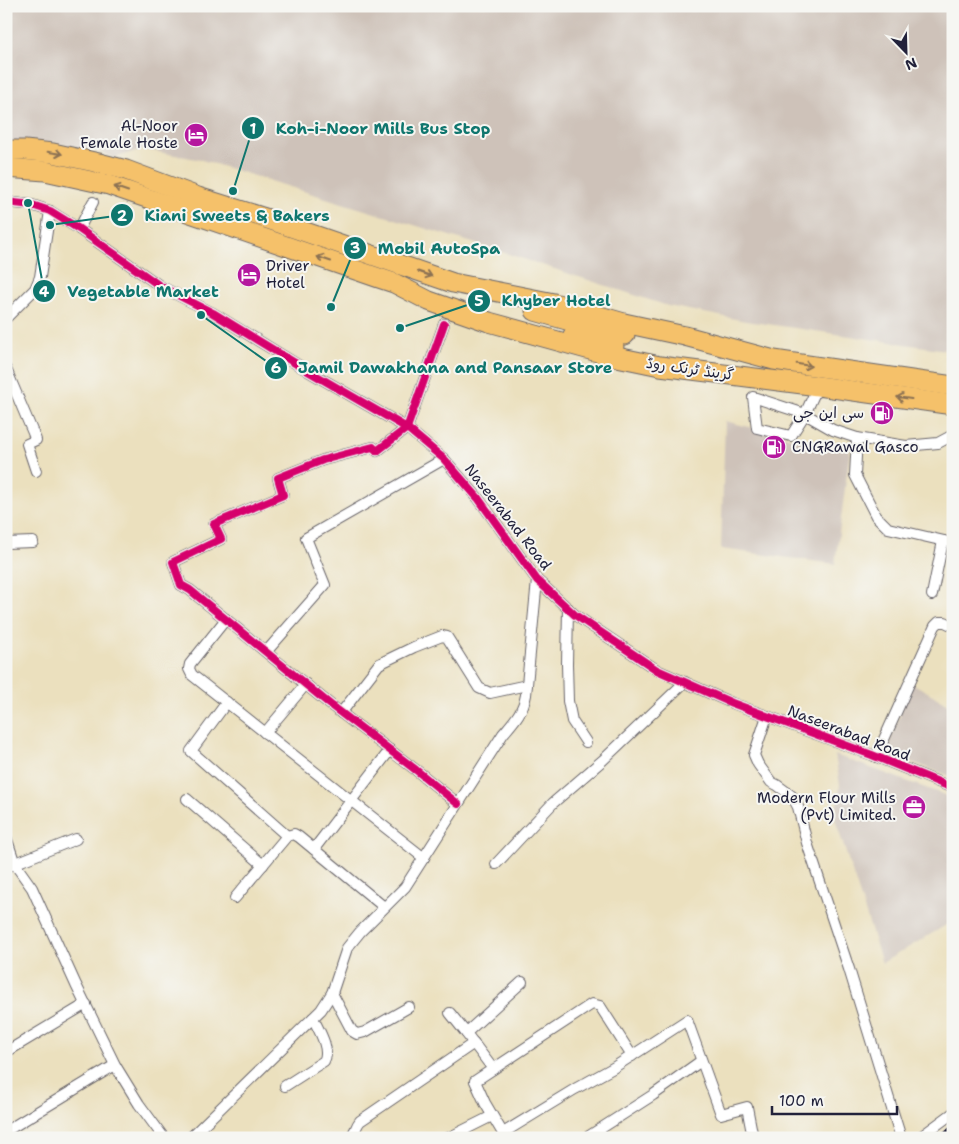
<svg xmlns="http://www.w3.org/2000/svg" width="959" height="1144" viewBox="0 0 959 1144" font-family="'Shantell Sans','Playpen Sans Arabic',sans-serif">
	<style>
		.industrial { fill: #cec2b9 }
		.lines { fill: none; stroke-linecap: round; stroke-linejoin: round }
		.street-casing { stroke: #686469; stroke-width: 12 }
		.highway-casing { stroke: #686469; stroke-width: 21 }
		.street { stroke: #fff; stroke-width: 10 }
		.highway { stroke: #f5c16b; stroke-width: 19 }
		.rail-casing { stroke: #22223b; stroke-width: 4.5 }
		.rail { stroke: #f6f6f2; stroke-width: 2.5; stroke-dasharray: 8; stroke-linecap: butt }
		.cycleway-casing { stroke: #f6f6f2; stroke-width: 11 }
		.cycleway { stroke: #d6006c; stroke-width: 8 }
		.oneway { stroke: #8c7253 }
		.labels { text-anchor: middle; stroke-width: 4; stroke-linejoin: round; paint-order: stroke }
		.poi-label { font-size: 15px; fill: #22223b; stroke: #f6f6f2; text-anchor: end }
		.street-label { font-size: 15px; fill: #22223b; stroke: #f6f6f2 }
		.leader { fill: none; stroke: #0f766e; stroke-width: 2 }
		.callout-dot { fill: #0f766e; stroke: #f6f6f2; stroke-width: 2 }
		.mark-label { font-size: 15px; text-anchor: middle; font-weight: bold; fill: #fff }
		.callout-label { font-size: 16px; text-anchor: middle; font-weight: bold; fill: #0f766e; stroke: #f6f6f2; stroke-width: 4; stroke-linejoin: round; paint-order: stroke }
	</style>
	<rect width="100%" height="100%" fill="#f6f6f2"/>
	<filter id="ink" filterUnits="userSpaceOnUse"><feTurbulence type="fractalNoise" baseFrequency=".02" numOctaves="2"/><feDisplacementMap in="SourceGraphic" scale="10" xChannelSelector="R" yChannelSelector="G"/><feConvolveMatrix kernelMatrix="1 2 1 2 8 2 1 2 1" color-interpolation-filters="sRGB"/></filter>
	<filter id="wash" filterUnits="userSpaceOnUse"><feTurbulence type="fractalNoise" baseFrequency=".0096" numOctaves="4" result="noise"/><feDisplacementMap in="SourceGraphic" scale="20" xChannelSelector="R" yChannelSelector="G"/><feGaussianBlur stdDeviation="1.12" result="paint"/><feColorMatrix in="noise" values="0 0 0 0 0 0 0 0 0 0 0 0 0 0 0 0 0 1.4 0 .05"/><feComposite in="paint" operator="in"/></filter>
	<g filter="url(#wash)">
		<rect width="100%" height="100%" fill="#ebe0be"/>
		<g class="industrial">
			<path d="M6 6H953V351L746 321 668 306 499 251 202 160 142 149 114 158 100 152 51 142 6 143Z"/>
			<path d="M725 421 801 440 850 450 835 564 721 549Z"/>
			<path d="M912 683 953 707V777L886 753Z"/>
			<path d="M835 755 953 798V921L882 963 835 819 840 785Z"/>
		</g>
	</g>
	<g filter="url(#ink)">
		<g class="lines">
			<g class="street-casing">
				<g id="street">
					<path d="M6 202 32 205 50 211 79 229 160 286 213 313 308 371 407 428 444 459 478 498 537 580 575 615 657 670 732 703 872 755 953 788"/>
					<path d="M79 229 93 202"/>
					<path d="M6 318 35 289 40 277 50 211"/>
					<path d="M444 324 407 428 377 451 373 447 323 460 278 478 283 495 214 524 221 539 173 562 181 585 190 590 332 706 416 770 458 804"/>
					<path d="M6 369 36 440 27 444 36 471"/>
					<path d="M818 386 805 414 791 436 757 428 753 397 805 414 833 430 857 438 906 446 938 443 953 435"/>
					<path d="M857 438 855 475 876 516 888 528 953 543"/>
					<path d="M6 543 33 542"/>
					<path d="M932 595 943 541"/>
					<path d="M568 608 567 664 568 701 572 721 586 742"/>
					<path d="M226 619 190 664 189 669 192 675 424 858"/>
					<path d="M266 652 325 585 306 538 444 459"/>
					<path d="M227 702 191 751 287 836"/>
					<path d="M341 713 379 664 414 647 442 636 447 637 479 688 490 693 527 685"/>
					<path d="M767 716 754 755 758 764 771 782 777 785 792 796 798 807 807 843 849 969 901 1138"/>
					<path d="M265 733 306 684"/>
					<path d="M876 757 935 626 939 622H945L953 626"/>
					<path d="M187 799 263 865"/>
					<path d="M6 837 15 864 32 888 76 985 115 1065 139 1104 164 1138"/>
					<path d="M314 849 390 750"/>
					<path d="M496 864 553 803 603 760 685 682"/>
					<path d="M6 867 76 839"/>
					<path d="M235 898 287 836 294 834 299 837 384 907"/>
					<path d="M332 993 352 1031 357 1034 365 1032 409 1007"/>
					<path d="M450 1013 466 1033 493 1069"/>
					<path d="M466 1033 522 982"/>
					<path d="M6 1052 86 1004"/>
					<path d="M285 1086 324 1061C331 1049 318 1029 313 1018"/>
					<path d="M6 1131 115 1065"/>
					<path d="M503 1133 575 1089 613 1068 687 1020 721 1114 747 1107 753 1138"/>
					<path d="M505 1137 485 1103 475 1081 592 1004 600 1006 632 1056"/>
					<path d="M190 1138 321 1010 332 993 347 948 360 932 405 887 503 734C514 721 523 712 526 695L537 580"/>
					<path d="M350 1138C356 1132 355 1127 360 1121L474 1043"/>
					<path d="M448 1138 492 1116"/>
					<path d="M586 1138 653 1095 701 1061"/>
					<path d="M919 1138 953 1113"/>
				</g>
			</g>
			<g class="highway-casing">
				<g id="highway">
					<path d="M6 150H25L53 153 99 163 126 170 198 197 262 217 453 283 554 303 624 323 685 336 774 360 814 366 953 386"/>
					<path d="M6 168 45 171 109 185 379 278 394 283 429 301 489 322 612 356 660 366 818 386 953 405"/>
					<path d="M535 311 584 325C588 331 586 335 580 338L573 335"/>
					<path d="M614 347 594 341 591 337C592 333 594 330 598 329L625 335"/>
				</g>
			</g>
			<use href="#street" class="street"/>
			<use href="#highway" class="highway"/>
			<g class="rail-casing">
				<path id="rail" d="M939 1138 953 1127"/>
			</g>
			<use href="#rail" class="rail"/>
			<g class="cycleway-casing">
				<g id="cycleway">
					<path d="M6 202 32 205 50 211 79 229 160 286 213 313 308 371 407 428 444 459 478 498 537 580 575 615 657 670 732 703 872 755 953 788"/>
					<path d="M444 324 407 428 377 451 373 447 323 460 278 478 283 495 214 524 221 539 173 562 181 585 190 590 332 706 416 770 458 804"/>
				</g>
			</g>
			<use href="#cycleway" class="cycleway"/>
		</g>
		<defs><path id="oneway-shaft" d="M-6 0H5M1.5-3L5.5 0L1.5 3" fill="none" stroke-width="1.6" stroke-linecap="round" stroke-linejoin="round" transform="scale(1.25)"/></defs>
		<g class="oneway">
			<use href="#oneway-shaft" transform="translate(55 153) rotate(9)"/>
			<use href="#oneway-shaft" transform="translate(121 189) rotate(-161)"/>
			<use href="#oneway-shaft" transform="translate(324 259) rotate(-161)"/>
			<use href="#oneway-shaft" transform="translate(425 274) rotate(19)"/>
			<use href="#oneway-shaft" transform="translate(804 365) rotate(10)"/>
			<use href="#oneway-shaft" transform="translate(904 398) rotate(-172)"/>
		</g>
	</g>
	<defs>
		<g id="hotel-disc" transform="scale(1.25)"><circle r="9.5" fill="#b5179e" stroke="#f6f6f2"/><path d="M-6-4.5h1.5V1H6V5H4.5V3h-9V5H-6ZM-4 0a1.8 1.8 0 1 1 3.6 0ZM.5 0V-2.5h3Q6-2.5 6 0Z" fill="#fff"/></g>
		<g id="fuel-disc" transform="scale(1.25)"><circle r="9.5" fill="#b5179e" stroke="#f6f6f2"/><path d="M-5.5-6h7V0h2V4h1.3V-2.5L3-4.5l.8-.8L6-3V5H2.5V1h-1V6h-7ZM-4.2-4.7v3.2H.2V-4.7Z" fill="#fff"/></g>
		<g id="office-disc" transform="scale(1.25)"><circle r="9.5" fill="#b5179e" stroke="#f6f6f2"/><path d="M-6-3h4V-5.5h4V-3h4V5H-6ZM-1-4.5V-3h2v-1.5ZM-6 0V1H6V0Z" fill="#fff"/></g>
	</defs>
	<g fill-rule="evenodd">
		<use href="#hotel-disc" x="196" y="135"/>
		<use href="#hotel-disc" x="249" y="275"/>
		<use href="#fuel-disc" x="882" y="413"/>
		<use href="#fuel-disc" x="774" y="447"/>
		<use href="#office-disc" x="914" y="807"/>
	</g>
	<g class="labels">
		<g class="poi-label">
			<text x="178" y="131">Al-Noor<tspan x="178" dy="17">Female Hoste</tspan></text>
			<text x="266" y="271" text-anchor="start">Driver<tspan x="266" dy="17">Hotel</tspan></text>
			<text x="864" y="418">سی این جی</text>
			<text x="792" y="452" text-anchor="start">CNGRawal Gasco</text>
			<text x="896" y="803">Modern Flour Mills<tspan x="896" dy="17">(Pvt) Limited.</tspan></text>
		</g>
		<g class="street-label">
			<text transform="translate(690 369) rotate(8)" y="5">گرینڈ ٹرنک روڈ</text>
			<text transform="translate(508 517) rotate(52)" y="5">Naseerabad Road</text>
			<text transform="translate(849 733) rotate(21)" y="5">Naseerabad Road</text>
		</g>
	</g>
	<path class="leader" d="M233 191L253 128M50 225L122 215M331 307L355 248M28 203L44 291M400 328L479 301M201 315L276 368"/>
	<g class="callout-dot">
		<circle cx="233" cy="191" r="5"/>
		<circle cx="50" cy="225" r="5"/>
		<circle cx="331" cy="307" r="5"/>
		<circle cx="28" cy="203" r="5"/>
		<circle cx="400" cy="328" r="5"/>
		<circle cx="201" cy="315" r="5"/>
		<circle cx="253" cy="128" r="12"/>
		<circle cx="122" cy="215" r="12"/>
		<circle cx="355" cy="248" r="12"/>
		<circle cx="44" cy="291" r="12"/>
		<circle cx="479" cy="301" r="12"/>
		<circle cx="276" cy="368" r="12"/>
	</g>
	<g class="mark-label">
		<text x="253" y="134">1</text>
		<text x="122" y="221">2</text>
		<text x="355" y="253">3</text>
		<text x="44" y="297">4</text>
		<text x="479" y="306">5</text>
		<text x="276" y="373">6</text>
	</g>
	<g class="callout-label">
		<text x="383" y="134">Koh-i-Noor Mills Bus Stop</text>
		<text x="237" y="221">Kiani Sweets &amp; Bakers</text>
		<text x="439" y="254">Mobil AutoSpa</text>
		<text x="143" y="297">Vegetable Market</text>
		<text x="556" y="306">Khyber Hotel</text>
		<text x="455" y="373">Jamil Dawakhana and Pansaar Store</text>
	</g>
	<rect width="959" height="1144" fill="none" stroke="#f6f6f2" stroke-width="25"/>
	<g transform="translate(906 52) rotate(157)" stroke="#f6f6f2" stroke-width="4" paint-order="stroke">
	<path d="M0-4L9 19L0 12L-9 19Z" fill="#22223b"/>
	<text y="-8" font-size="14" font-weight="bold" text-anchor="middle" fill="#22223b">N</text>
	</g>
	<path d="M772 1106v8h125v-8" fill="none" stroke="#22223b" stroke-width="2.5"/>
	<text x="779" y="1106" font-size="15" fill="#22223b" stroke="#f6f6f2" stroke-width="4" paint-order="stroke">100 m</text>
</svg>
